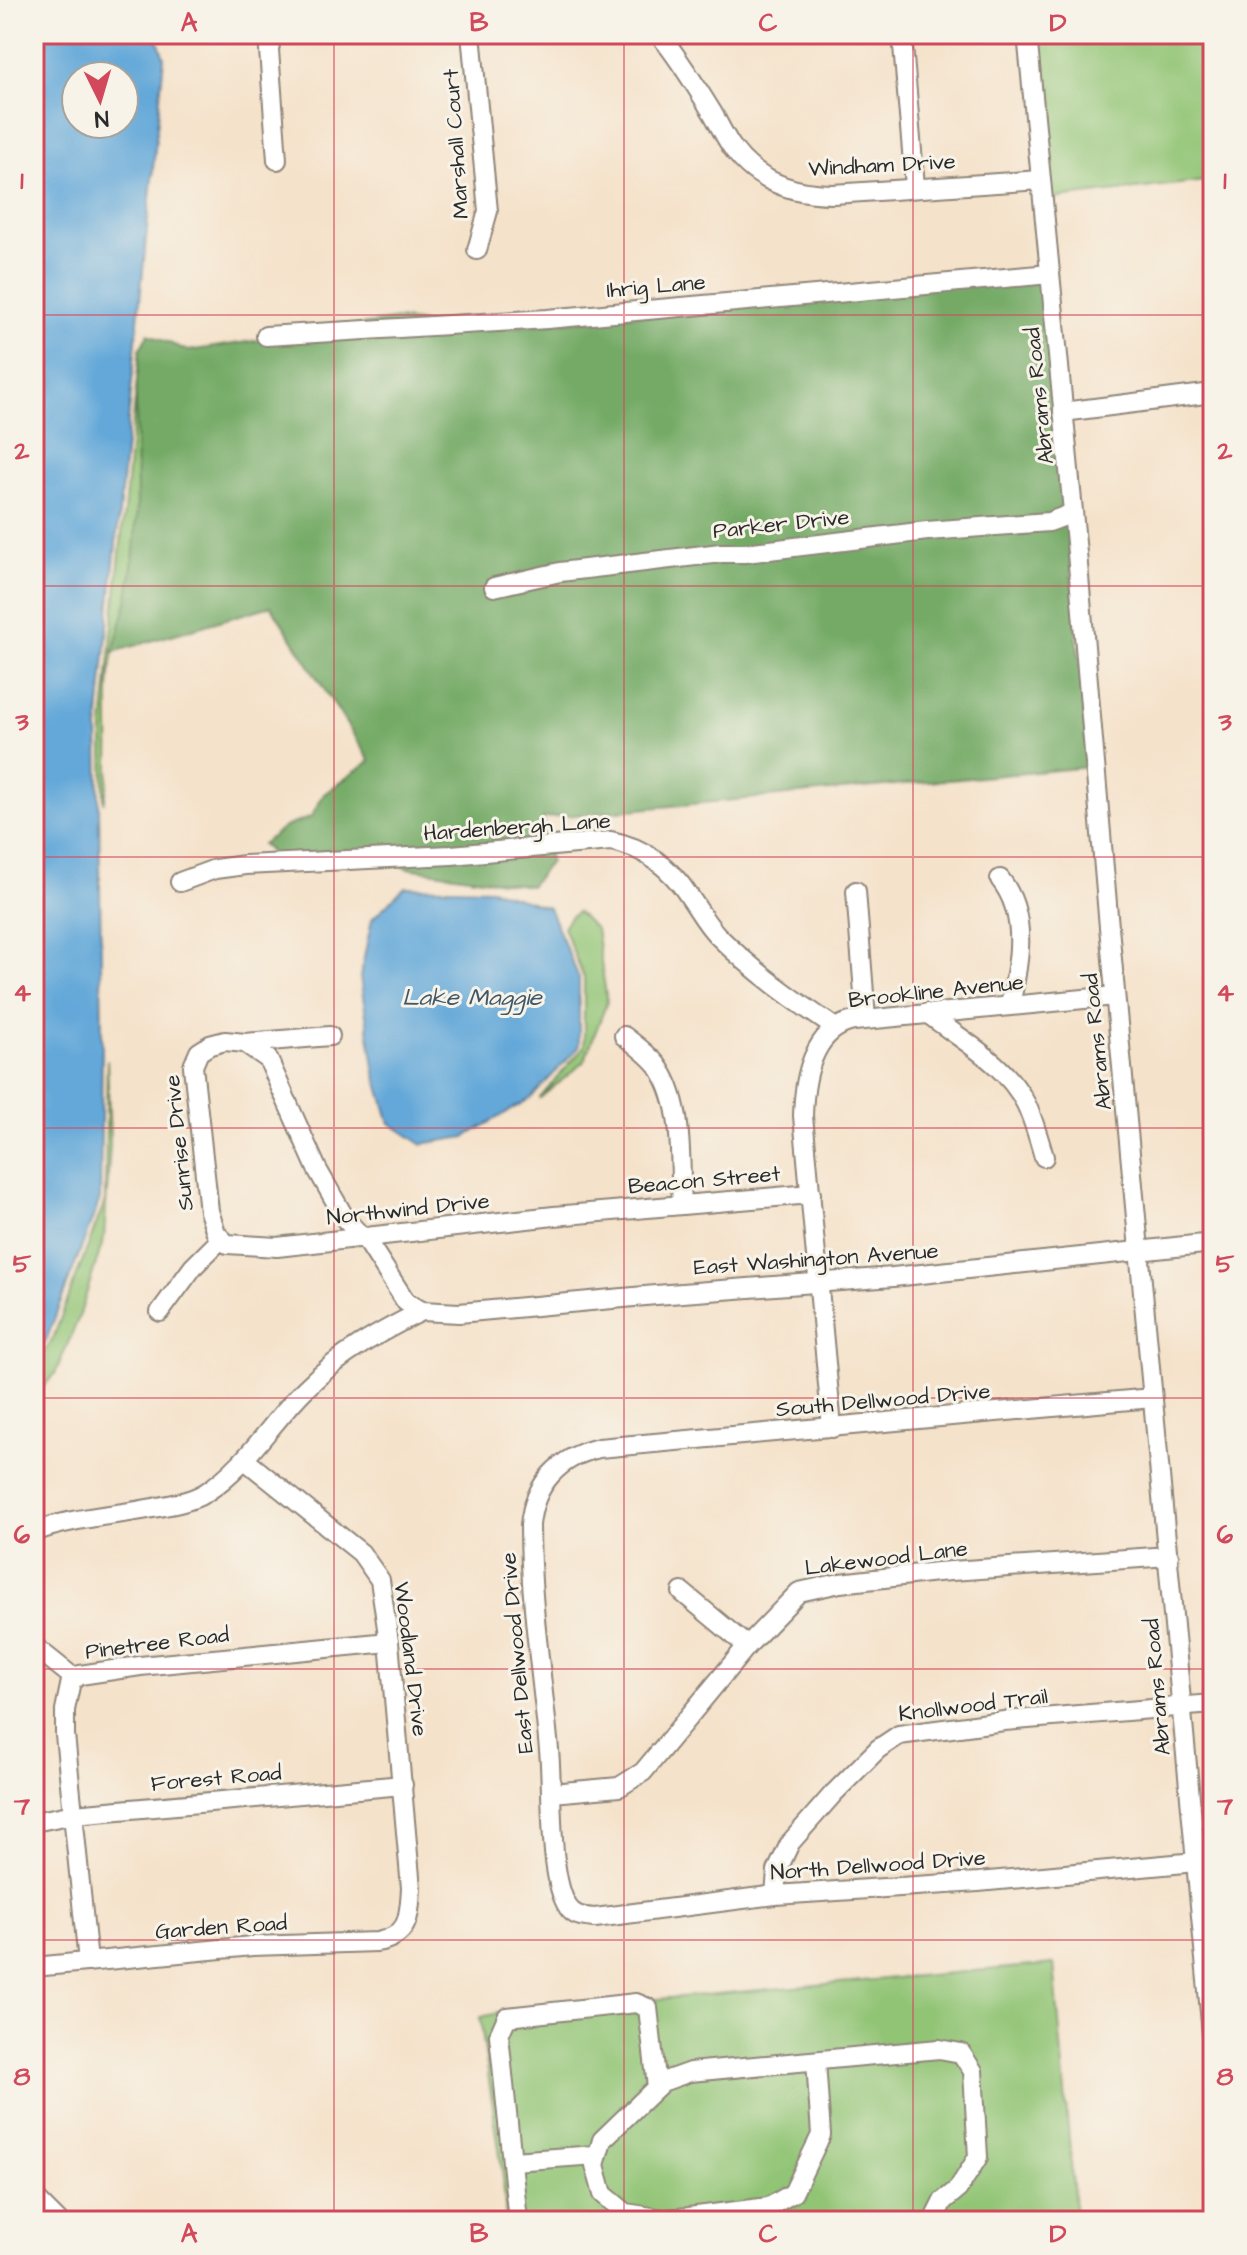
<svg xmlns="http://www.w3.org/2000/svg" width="1247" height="2255" viewBox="0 0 1247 2255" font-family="'Architects Daughter',sans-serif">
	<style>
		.green { fill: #91c474; stroke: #5e7850; stroke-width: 2 }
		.forest { fill: #74aa66; stroke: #506a48; stroke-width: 2 }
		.water { fill: #64a8d9; stroke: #486a82; stroke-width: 2; fill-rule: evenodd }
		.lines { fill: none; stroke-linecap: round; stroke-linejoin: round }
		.minor-casing { stroke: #90867a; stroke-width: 22 }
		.minor { stroke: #fff; stroke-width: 18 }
		.grid { fill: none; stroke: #d1495b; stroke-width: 2; stroke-opacity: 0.55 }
		.labels { text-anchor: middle; stroke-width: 6; stroke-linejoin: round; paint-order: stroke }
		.street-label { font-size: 22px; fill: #2b2b2b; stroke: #f7f3e8 }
		.water-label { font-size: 24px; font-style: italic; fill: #3f5768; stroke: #f7f3e8 }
		.neatline { fill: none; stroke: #d1495b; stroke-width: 3 }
		.grid-label { font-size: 26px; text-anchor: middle; font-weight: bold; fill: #d1495b }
	</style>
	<rect width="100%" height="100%" fill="#f7f3e8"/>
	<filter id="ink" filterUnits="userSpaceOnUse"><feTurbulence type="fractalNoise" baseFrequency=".0125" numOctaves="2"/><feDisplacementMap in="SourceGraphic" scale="16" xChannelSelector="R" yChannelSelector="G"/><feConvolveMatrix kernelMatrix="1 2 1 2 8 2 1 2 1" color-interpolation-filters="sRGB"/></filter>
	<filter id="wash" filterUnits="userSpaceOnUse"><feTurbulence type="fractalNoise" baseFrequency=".006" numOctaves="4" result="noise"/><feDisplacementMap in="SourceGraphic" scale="32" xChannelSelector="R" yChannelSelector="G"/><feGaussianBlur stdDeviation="1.8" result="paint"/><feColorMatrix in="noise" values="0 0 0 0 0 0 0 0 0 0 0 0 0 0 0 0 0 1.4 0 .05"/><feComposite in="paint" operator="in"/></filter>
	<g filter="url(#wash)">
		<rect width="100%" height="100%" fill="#f5e2ca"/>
		<g class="green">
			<path d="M1033 34H1213V180L1049 199Z"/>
			<path d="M136 390C137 458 142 530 128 597 123 624 113 647 110 675 106 717 114 761 104 803L103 727Z"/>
			<path d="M577 912 596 929 607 1002 584 1062 539 1099 584 1047V978L563 927 570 917Z"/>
			<path d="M107 1060 110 1144 104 1238 79 1317 55 1374 34 1397V1363L52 1341 105 1201Z"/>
			<path d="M1054 1964 1076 2221H506L503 2176 480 2017 499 2013Z"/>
		</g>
		<path class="forest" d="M1044 273 1089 767 543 818 550 862 530 886 407 868 377 856 287 869 262 844 285 827 311 817 324 794 370 761 271 606 113 652 128 598 134 550 137 508 136 390 140 349 148 334 188 351 398 319 476 331Z"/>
		<g class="water">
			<path d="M34 34H156L164 57 98 726 102 1043 100 1199 47 1338 34 1355ZM76 76H124V124H76Z"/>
			<path d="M405 887 491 889 549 908 579 978V1047L531 1098 465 1137 421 1144 390 1123 375 1073 360 977 372 919Z"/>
		</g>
	</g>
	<g filter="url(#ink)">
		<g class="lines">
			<g class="minor-casing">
				<g id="minor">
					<path d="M272 34 269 50 277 160"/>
					<path d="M471 34 488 211 477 250"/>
					<path d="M659 34C679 58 695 85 712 112 719 124 725 138 734 150 758 182 794 194 833 194L1041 180"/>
					<path d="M902 34 915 186"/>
					<path d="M1027 34 1077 553 1109 927 1213 2045"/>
					<path d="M266 336 547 319 1050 274"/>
					<path d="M1063 412 1213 393"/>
					<path d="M494 587 560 572 721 553H745L927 531 1049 522 1073 513"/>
					<path d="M1000 879C1029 915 1019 964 1010 1005"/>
					<path d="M180 882 215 869 245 865 451 855 611 841C644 847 671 868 689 896 699 910 706 924 718 936 753 971 794 1000 834 1027"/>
					<path d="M856 891 866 1019"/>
					<path d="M927 1013C962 1041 1006 1063 1026 1104 1034 1121 1039 1139 1044 1157"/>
					<path d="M330 1036 245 1043 225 1041 210 1045 199 1052 193 1066 209 1211 216 1233 227 1244 277 1247 554 1216 811 1194"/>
					<path d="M624 1036C636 1045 648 1054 657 1065 685 1103 679 1160 682 1205"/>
					<path d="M245 1043 268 1059 317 1169 346 1220 369 1244 406 1302 422 1311 459 1313 656 1295 893 1277 1213 1243"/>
					<path d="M160 1312 193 1267 221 1239"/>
					<path d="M1152 1398 599 1448C559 1457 534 1484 530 1525 530 1601 542 1675 549 1750 553 1789 548 1877 568 1907 574 1917 585 1917 595 1918L775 1895 978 1882 1196 1862"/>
					<path d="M832 1428 803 1116C804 1080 812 1029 854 1021L1115 996"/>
					<path d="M34 1532C73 1517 113 1516 153 1508 170 1505 190 1502 205 1493 247 1466 271 1422 306 1388 340 1354 380 1332 422 1311"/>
					<path d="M682 1592 747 1646"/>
					<path d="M34 1646 74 1678"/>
					<path d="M552 1793 619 1787 643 1772 747 1646 799 1592 840 1583 937 1572 1169 1556"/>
					<path d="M34 1822 74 1814 403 1785"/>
					<path d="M775 1895 777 1871 790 1843 833 1794 878 1749 899 1735 1004 1721 1213 1704"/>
					<path d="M88 1962 65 1735V1710L71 1681 80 1675 140 1666 389 1642"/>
					<path d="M34 1967 252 1946 377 1942C410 1936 409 1916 411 1888L389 1642 380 1580 361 1553 245 1460"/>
					<path d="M816 2061 821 2135 793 2193 769 2207 689 2217 664 2219 626 2213 603 2194 595 2165 602 2140 662 2082 690 2072 939 2049 961 2053 973 2071 978 2157 958 2189 943 2201 933 2221"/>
					<path d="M513 2161 596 2155"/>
					<path d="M34 2197 58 2221"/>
					<path d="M518 2221 499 2035 507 2017 636 2003 648 2008 657 2087"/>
				</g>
			</g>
			<use href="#minor" class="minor"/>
		</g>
	</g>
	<path class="grid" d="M334 34V2221M624 34V2221M913 34V2221M34 315H1213M34 586H1213M34 857H1213M34 1128H1213M34 1398H1213M34 1669H1213M34 1940H1213"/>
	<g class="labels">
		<g class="street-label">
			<text transform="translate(455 144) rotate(-94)" y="8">Marshall Court</text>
			<text transform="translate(882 164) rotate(-3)" y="8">Windham Drive</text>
			<text transform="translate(656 285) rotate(-5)" y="8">Ihrig Lane</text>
			<text transform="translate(1038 396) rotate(-96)" y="8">Abrams Road</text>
			<text transform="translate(781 523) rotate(-6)" y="8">Parker Drive</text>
			<text transform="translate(517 826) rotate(-4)" y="8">Hardenbergh Lane</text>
			<text transform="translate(936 990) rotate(-6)" y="8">Brookline Avenue</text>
			<text transform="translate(1096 1042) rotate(-96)" y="8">Abrams Road</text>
			<text transform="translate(178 1143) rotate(-96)" y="8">Sunrise Drive</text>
			<text transform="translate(704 1179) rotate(-5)" y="8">Beacon Street</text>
			<text transform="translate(408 1208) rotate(-6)" y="8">Northwind Drive</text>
			<text transform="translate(816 1258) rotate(-4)" y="8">East Washington Avenue</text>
			<text transform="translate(883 1399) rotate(-5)" y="8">South Dellwood Drive</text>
			<text transform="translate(886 1557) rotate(-7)" y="8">Lakewood Lane</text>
			<text transform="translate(157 1642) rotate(-7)" y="8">Pinetree Road</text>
			<text transform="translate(516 1653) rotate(-95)" y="8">East Dellwood Drive</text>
			<text transform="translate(412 1659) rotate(83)" y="8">Woodland Drive</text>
			<text transform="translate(1156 1687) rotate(-95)" y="8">Abrams Road</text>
			<text transform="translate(973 1704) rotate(-7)" y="8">Knollwood Trail</text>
			<text transform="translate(216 1777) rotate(-5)" y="8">Forest Road</text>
			<text transform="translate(878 1864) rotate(-4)" y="8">North Dellwood Drive</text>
			<text transform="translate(221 1926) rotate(-4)" y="8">Garden Road</text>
		</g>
		<g class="water-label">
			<text x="472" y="1005">Lake Maggie</text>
		</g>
	</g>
	<rect width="1247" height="2255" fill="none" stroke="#f7f3e8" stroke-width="88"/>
	<g transform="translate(100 100) rotate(175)"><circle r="38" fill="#f7f3e8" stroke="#a5a39c" stroke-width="2"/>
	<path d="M0-6L14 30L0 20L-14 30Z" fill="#d1495b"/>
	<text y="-12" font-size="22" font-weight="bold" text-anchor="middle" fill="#2b2b2b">N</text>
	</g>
	<rect x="44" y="44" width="1159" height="2167" class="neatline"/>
	<g class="grid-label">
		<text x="189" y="31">A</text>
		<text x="479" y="31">B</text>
		<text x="768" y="31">C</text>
		<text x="1058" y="31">D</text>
		<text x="22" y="189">1</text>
		<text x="1225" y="189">1</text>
		<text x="22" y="459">2</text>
		<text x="1225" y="459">2</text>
		<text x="22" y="730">3</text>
		<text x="1225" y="730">3</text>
		<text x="22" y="1001">4</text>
		<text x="1225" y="1001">4</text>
		<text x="22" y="1272">5</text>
		<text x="1225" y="1272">5</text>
		<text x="22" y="1543">6</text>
		<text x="1225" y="1543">6</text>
		<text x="22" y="1814">7</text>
		<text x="1225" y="1814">7</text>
		<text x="22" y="2085">8</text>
		<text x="1225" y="2085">8</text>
		<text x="189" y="2242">A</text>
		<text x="479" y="2242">B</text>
		<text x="768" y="2242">C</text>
		<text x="1058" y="2242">D</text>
	</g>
</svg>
